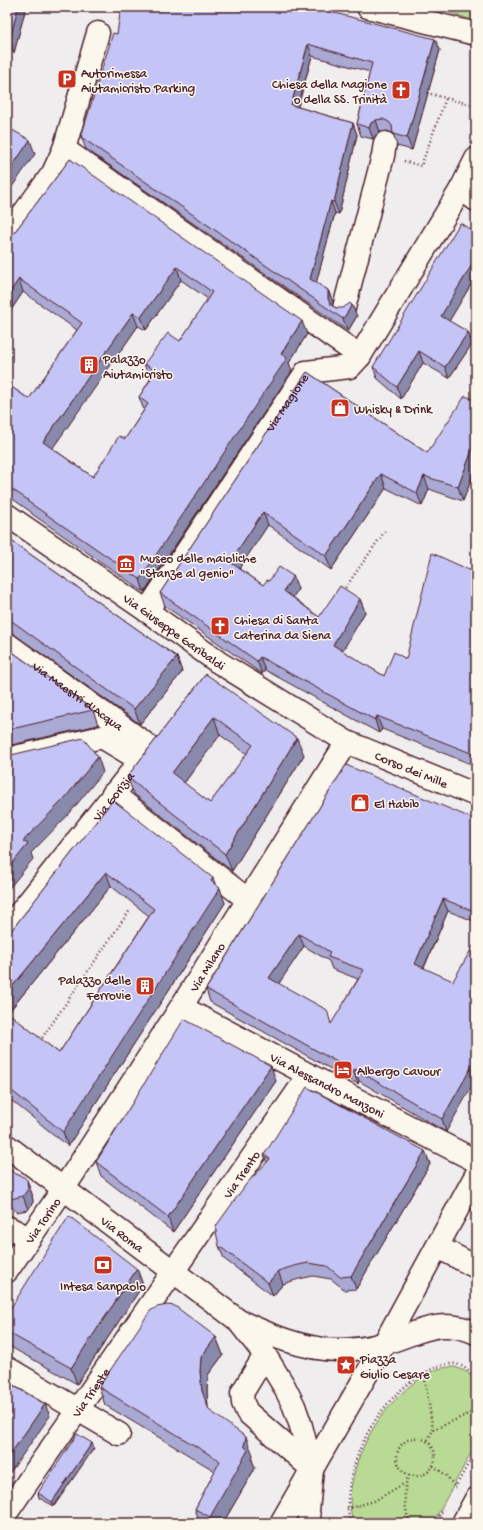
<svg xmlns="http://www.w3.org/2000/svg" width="483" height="1530" viewBox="0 0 483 1530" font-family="'Gochi Hand',sans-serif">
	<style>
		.green { fill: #b8da94; stroke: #817c60 }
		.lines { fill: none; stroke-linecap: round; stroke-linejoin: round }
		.minor-casing { stroke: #4a1f2b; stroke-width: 25 }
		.path { stroke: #4a1f2b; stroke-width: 2.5; stroke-dasharray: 1 3; stroke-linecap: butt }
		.minor { stroke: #fbf7ec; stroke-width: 22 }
		.wall { fill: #a9a9d4; stroke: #4a1f2b; fill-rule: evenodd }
		.shaded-wall { fill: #8989ac; stroke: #4a1f2b }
		.building { fill: #c4c4f6; stroke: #4a1f2b; fill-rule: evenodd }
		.labels { text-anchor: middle; stroke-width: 3; stroke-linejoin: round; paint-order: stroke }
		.poi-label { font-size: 13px; fill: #4a1f2b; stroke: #fbf7ec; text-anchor: start }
		.street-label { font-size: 13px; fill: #4a1f2b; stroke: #fbf7ec }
	</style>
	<rect width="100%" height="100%" fill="#f0edee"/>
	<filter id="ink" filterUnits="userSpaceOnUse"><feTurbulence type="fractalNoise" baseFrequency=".025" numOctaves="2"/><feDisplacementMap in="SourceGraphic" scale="8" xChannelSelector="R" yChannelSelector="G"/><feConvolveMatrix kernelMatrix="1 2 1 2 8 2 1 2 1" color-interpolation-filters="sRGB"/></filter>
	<g filter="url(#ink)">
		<g class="green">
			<path d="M431 7H476V21Z"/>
			<path d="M455 1367 467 1372 476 1381V1444L433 1523H353C350 1510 349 1497 352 1483 359 1443 385 1403 418 1380 425 1375 434 1369 443 1368 447 1367 451 1367 455 1367Z"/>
		</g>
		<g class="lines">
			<g class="minor-casing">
				<g id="minor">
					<path d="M368 7 476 34"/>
					<path d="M64 149 360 356"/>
					<path d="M461 189 476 200"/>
					<path d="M7 236 53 173 64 149 98 33"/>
					<path d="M344 308 383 156 385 143"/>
					<path id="s1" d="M7 515 147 611 218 662 347 742 476 795"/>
					<path id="s2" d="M147 611 306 372 350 367 360 356 461 189 476 159"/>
					<path id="s3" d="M7 644 150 747"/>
					<path d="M7 759 102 737 140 760"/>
					<path d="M113 794 248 900"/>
					<path id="s4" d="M7 929 148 751"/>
					<path id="s5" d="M181 1007 309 1075 476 1161"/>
					<path id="s6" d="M7 1146 239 1321C270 1335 302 1349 337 1350 352 1350 369 1348 382 1344 418 1334 438 1316 476 1333"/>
					<path d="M7 1227 29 1238"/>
					<path d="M438 1247 476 1267"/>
					<path id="s7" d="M7 1271 64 1188 181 1007 347 742"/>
					<path d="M239 1322 265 1355 284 1386 294 1406 301 1426 312 1469 308 1511 310 1523"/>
					<path d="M265 1355 242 1393 243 1403 247 1412 312 1469"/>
					<path d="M7 1368 119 1434"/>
					<path id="s8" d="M7 1512 309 1075"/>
					<path d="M281 1523 384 1344 476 1175"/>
					<path d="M463 1523 476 1499"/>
				</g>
			</g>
			<g class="path">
				<path d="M427 93 476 106"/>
				<path d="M404 161 421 166 446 98"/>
				<path d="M343 591 385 531"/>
				<path d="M40 1041 130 910"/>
				<path d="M424 1373 433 1430 427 1441"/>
				<path d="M433 1430 466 1415 476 1411"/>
				<circle cx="416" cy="1457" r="19"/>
				<path d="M433 1466 446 1475 455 1487"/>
				<path d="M409 1475C402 1488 405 1508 409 1523"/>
				<path d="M455 1488 476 1450"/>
				<path d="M347 1509 374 1501 405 1483"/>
				<path d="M350 1523C345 1499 350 1477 358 1454 371 1419 398 1385 432 1369 439 1366 448 1363 456 1364 464 1366 470 1372 476 1378"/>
				<path d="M435 1523 443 1509"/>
			</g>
			<use href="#minor" class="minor"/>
		</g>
		<g class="wall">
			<path d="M7 7H26L14 53 7 50Z"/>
			<path d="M117 34 435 39 440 50 412 150 397 146 393 133 387 131 380 132 376 135 373 139 361 136 357 124 370 72 312 56 298 107 353 123 357 135 339 214 335 213 316 283 328 290 333 302 332 306 357 316 348 331 86 149 81 137Z"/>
			<path d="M70 159 307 334 289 363 292 371 144 592 32 514 31 512 7 495V384L29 399 77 330 23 292 7 316V242ZM181 280 208 299 180 341 144 364 149 377 151 378 139 397 144 410 125 439 93 477 52 448 138 326 146 330Z"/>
			<path d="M476 233V276L449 321 468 332 472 344 449 378 423 363 401 399 377 378 373 367Z"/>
			<path d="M307 372 427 453 476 400V467L463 501 429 489 422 506 386 488 331 570 268 525 239 568 263 585 269 581 293 576 298 589 293 597 319 617 360 599 365 612 342 651 384 676 406 659 476 573V766L382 729 379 733 265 670 262 674 165 606 160 593Z"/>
			<path d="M7 538 177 657 182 672 140 724 14 634 7 632Z"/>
			<path d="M7 648 93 710 98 725 7 746Z"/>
			<path d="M206 674 304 755 232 871 134 794 127 777ZM220 735 247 754 210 803 184 783Z"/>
			<path d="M113 800 216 885 225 903 68 1146 7 1097V936ZM111 886 149 916 59 1053 8 1013Z"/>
			<path d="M476 820V922L448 911 424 968 446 1132 359 1081 358 1084 210 1002 206 989ZM304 946 329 961 332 969 358 979 332 1024 278 984Z"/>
			<path d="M276 1081 173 1232 101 1176 96 1162Z"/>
			<path d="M425 1151 430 1164 356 1289 345 1290 331 1279 313 1276 299 1279 283 1284 273 1296 224 1259 219 1246 267 1162 264 1155Z"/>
			<path d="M7 1168 16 1174 27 1180 32 1194 33 1202 28 1210 16 1212 10 1204 7 1203Z"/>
			<path d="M137 1269 143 1285 77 1384 7 1345V1314Z"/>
			<path d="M216 1337 223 1355 208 1375 207 1390 208 1408 209 1410 253 1455 252 1460 255 1468 223 1523H200L195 1509 215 1471 105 1405 99 1387Z"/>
			<path d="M92 1443 94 1448 54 1506 39 1498 38 1493Z"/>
		</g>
		<g class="shaded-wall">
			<path d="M18 7H26L14 53 10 40Z"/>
			<path d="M435 39 440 50 412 150 407 138Z"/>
			<path d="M308 44 312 56 295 117 291 105Z"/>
			<path d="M376 120 380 132 376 135 373 139 369 128 371 123Z"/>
			<path d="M353 123 357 135 339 214 334 202Z"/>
			<path d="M30 140 35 154 7 194V174Z"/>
			<path d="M331 201 335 213 314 291 310 279Z"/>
			<path d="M476 258V276L445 328 441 316Z"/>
			<path d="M177 267 181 280 146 330 141 317Z"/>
			<path d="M19 279 23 292 7 316V296Z"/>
			<path d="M328 290 333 302 332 311 328 299Z"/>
			<path d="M352 305 357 316 348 331 343 319Z"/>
			<path d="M133 313 138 326 48 455 43 442Z"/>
			<path d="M302 321 307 334 289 363 292 371 144 592 140 579Z"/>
			<path d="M468 332 472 344 449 378 445 367Z"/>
			<path d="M419 351 423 363 401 399 397 387Z"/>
			<path d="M476 440V467L463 501 458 487Z"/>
			<path d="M381 474 386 488 331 570 326 556Z"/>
			<path d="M424 476 429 489 422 506 417 493Z"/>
			<path d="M263 512 268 525 235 575 230 562Z"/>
			<path d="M293 576 298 589 289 604 284 591Z"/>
			<path d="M360 599 365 612 338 659 333 645Z"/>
			<path d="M177 657 182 672 140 724 134 709Z"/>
			<path d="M260 657 265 670 262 674 257 661Z"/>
			<path d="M377 716 382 729 379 733 375 720Z"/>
			<path d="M214 717 220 735 178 791 172 773Z"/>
			<path d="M297 738 304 755 232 871 225 854Z"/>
			<path d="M98 757 103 772 69 814 31 853 33 859 7 891V870L23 841Z"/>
			<path d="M106 872 111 886 7 1014V993Z"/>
			<path d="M213 878 218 891 220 888 225 903 68 1146 63 1132Z"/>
			<path d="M443 899 448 911 420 976 415 964Z"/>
			<path d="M299 934 304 946 274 991 269 978Z"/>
			<path d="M476 1059V1079L446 1132 442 1119Z"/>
			<path d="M271 1066 276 1081 173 1232 168 1217Z"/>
			<path d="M355 1069 359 1081 358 1084 353 1071Z"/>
			<path d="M425 1151 430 1164 356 1289 351 1276Z"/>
			<path d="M27 1180 32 1194 33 1202 28 1210 23 1196Z"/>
			<path d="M137 1269 143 1285 77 1384 71 1368Z"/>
			<path d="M278 1271 283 1284 273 1296 268 1283Z"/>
			<path d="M216 1337 223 1355 208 1375 207 1390 208 1409 202 1391 200 1372 201 1357Z"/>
			<path d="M45 1404 50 1416 7 1477V1459Z"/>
			<path d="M246 1437 253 1455 252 1460 255 1468 223 1523H212L210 1517 244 1446Z"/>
			<path d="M92 1443 94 1448 54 1506 52 1502Z"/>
		</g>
		<g class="building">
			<path d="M7 7H18L10 40 7 39Z"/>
			<path d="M121 7H312L435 39 407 138 393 134 392 126 389 122 383 119 376 120 371 123 369 128 357 124 372 63 308 44 291 105 353 123 334 202 331 201 310 279 328 290V299L331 305 336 308H343L350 303 352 305 343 319 81 137 113 33 117 34Z"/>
			<path d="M7 127 30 140 7 174Z"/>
			<path d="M70 159 302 321 281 354 287 358 140 579 27 501 28 500 7 486V384L29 399 82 323 19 279 7 296V242ZM177 267 212 292 180 341 168 333 144 364 156 371 139 397 148 404 125 439 119 436 93 477 43 442 133 313 141 317Z"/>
			<path d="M460 223 476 233V258L441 316 468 332 445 367 419 351 397 387 373 367Z"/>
			<path d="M307 372 427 453 465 396 476 400V440L458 487 424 476 417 493 381 474 326 556 263 512 230 562 263 585 267 580 269 581 279 567 293 576 284 591 319 617 340 586 360 599 333 645 384 676 394 652 406 659 432 553 476 573V755L377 716 375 720 260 657 257 661 160 593Z"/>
			<path d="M7 538 177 657 134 709 9 619 7 618Z"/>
			<path d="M7 648 93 710 7 730Z"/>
			<path d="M206 674 297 738 225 854 127 777ZM214 717 253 745 210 803 172 773Z"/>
			<path d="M83 738 98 757 64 799 23 841 28 844 7 870V756Z"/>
			<path d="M346 765 476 820V912L443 899 415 964 453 981 476 941V1059L442 1119 355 1069 353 1071 206 989ZM299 934 330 952 328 957 364 970 331 1024 327 1010 269 978Z"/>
			<path d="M113 800 213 878 211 881 220 888 63 1132 7 1087V1012L59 1053 154 909 106 872 7 993V936Z"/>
			<path d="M184 1019 271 1066 168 1217 96 1162Z"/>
			<path d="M307 1087 425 1151 351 1276 340 1277 327 1266 308 1263 294 1266 278 1271 268 1283 219 1246 216 1232V1226L247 1183 270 1159 264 1155Z"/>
			<path d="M7 1168 16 1174 24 1177 27 1180 28 1189 23 1196 11 1199 7 1194Z"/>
			<path d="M69 1216 137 1269 71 1368 7 1332V1314Z"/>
			<path d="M167 1305 175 1306 216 1337 201 1357 200 1372 202 1391 209 1410 246 1437 244 1446 248 1450 210 1517 195 1509 220 1461 99 1387 150 1311 157 1307Z"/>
			<path d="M7 1382 45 1404 7 1459Z"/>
			<path d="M77 1434 92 1443 52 1502 38 1493Z"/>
		</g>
	</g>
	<defs>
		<g id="parking-square" transform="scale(1)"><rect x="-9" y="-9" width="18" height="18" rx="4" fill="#c8321e" stroke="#fbf7ec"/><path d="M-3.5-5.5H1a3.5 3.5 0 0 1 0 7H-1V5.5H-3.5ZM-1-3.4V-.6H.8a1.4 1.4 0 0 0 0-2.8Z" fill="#fff"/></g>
		<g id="church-square" transform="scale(1)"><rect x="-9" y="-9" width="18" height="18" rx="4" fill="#c8321e" stroke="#fbf7ec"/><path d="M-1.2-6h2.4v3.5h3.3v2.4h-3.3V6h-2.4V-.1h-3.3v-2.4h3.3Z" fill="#fff"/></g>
		<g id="building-square" transform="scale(1)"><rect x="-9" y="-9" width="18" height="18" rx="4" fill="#c8321e" stroke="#fbf7ec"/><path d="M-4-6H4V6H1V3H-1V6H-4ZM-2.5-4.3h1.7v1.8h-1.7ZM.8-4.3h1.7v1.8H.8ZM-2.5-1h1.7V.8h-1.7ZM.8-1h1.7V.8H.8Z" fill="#fff"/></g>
		<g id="shop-square" transform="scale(1)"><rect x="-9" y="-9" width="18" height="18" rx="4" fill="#c8321e" stroke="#fbf7ec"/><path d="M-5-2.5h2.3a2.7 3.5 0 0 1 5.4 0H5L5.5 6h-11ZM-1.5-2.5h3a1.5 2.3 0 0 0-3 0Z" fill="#fff"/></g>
		<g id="museum-square" transform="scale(1)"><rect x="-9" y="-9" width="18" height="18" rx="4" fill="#c8321e" stroke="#fbf7ec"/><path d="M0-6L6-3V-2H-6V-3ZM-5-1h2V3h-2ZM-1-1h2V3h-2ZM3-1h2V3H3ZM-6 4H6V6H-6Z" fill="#fff"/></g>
		<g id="hotel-square" transform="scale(1)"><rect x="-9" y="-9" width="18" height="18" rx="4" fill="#c8321e" stroke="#fbf7ec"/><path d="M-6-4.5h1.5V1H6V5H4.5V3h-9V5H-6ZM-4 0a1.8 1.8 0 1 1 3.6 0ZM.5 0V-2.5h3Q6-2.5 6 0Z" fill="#fff"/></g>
		<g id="bank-square" transform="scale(1)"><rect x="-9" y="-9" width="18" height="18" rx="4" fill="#c8321e" stroke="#fbf7ec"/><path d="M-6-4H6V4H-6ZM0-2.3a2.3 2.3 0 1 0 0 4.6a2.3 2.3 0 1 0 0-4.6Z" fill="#fff"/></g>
		<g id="sight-square" transform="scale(1)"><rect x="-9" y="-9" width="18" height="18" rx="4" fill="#c8321e" stroke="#fbf7ec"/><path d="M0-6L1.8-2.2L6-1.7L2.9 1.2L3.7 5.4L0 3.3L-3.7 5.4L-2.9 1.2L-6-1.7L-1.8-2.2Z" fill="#fff"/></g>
	</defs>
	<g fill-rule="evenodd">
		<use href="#parking-square" x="67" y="79"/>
		<use href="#church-square" x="401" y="90"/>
		<use href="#building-square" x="89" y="365"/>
		<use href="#shop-square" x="340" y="408"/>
		<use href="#museum-square" x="126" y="564"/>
		<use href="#church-square" x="220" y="626"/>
		<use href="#shop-square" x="360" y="803"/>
		<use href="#building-square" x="145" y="986"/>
		<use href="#hotel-square" x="343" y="1070"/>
		<use href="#bank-square" x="103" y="1265"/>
		<use href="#sight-square" x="346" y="1365"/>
	</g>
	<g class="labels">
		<g class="poi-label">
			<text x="81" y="77">Autorimessa<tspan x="81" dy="15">Aiutamicristo Parking</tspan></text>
			<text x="387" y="88" text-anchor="end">Chiesa della Magione<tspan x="387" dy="15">o della SS. Trinità</tspan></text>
			<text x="103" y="363">Palazzo<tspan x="103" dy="15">Aiutamicristo</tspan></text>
			<text x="354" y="413">Whisky &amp; Drink</text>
			<text x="140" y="562">Museo delle maioliche<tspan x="140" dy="15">"Stanze al genio"</tspan></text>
			<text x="234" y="624">Chiesa di Santa<tspan x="234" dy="15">Caterina da Siena</tspan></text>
			<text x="374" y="808">El Habib</text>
			<text x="131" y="984" text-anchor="end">Palazzo delle<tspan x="131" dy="15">Ferrovie</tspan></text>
			<text x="357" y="1075">Albergo Cavour</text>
			<text x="103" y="1290" text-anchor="middle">Intesa Sanpaolo</text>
			<text x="360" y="1363">Piazza<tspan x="360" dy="15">Giulio Cesare</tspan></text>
		</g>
		<g class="street-label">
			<text dy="5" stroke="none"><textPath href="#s2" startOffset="251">Via Magione</textPath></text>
			<text dy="5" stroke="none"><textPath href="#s1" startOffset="204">Via Giuseppe Garibaldi</textPath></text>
			<text dy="5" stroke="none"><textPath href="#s3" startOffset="88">Via Maestri d'Acqua</textPath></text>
			<text dy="5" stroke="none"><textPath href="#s1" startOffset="479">Corso dei Mille</textPath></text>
			<text dy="5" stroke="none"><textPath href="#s4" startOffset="170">Via Gorizia</textPath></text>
			<text dy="5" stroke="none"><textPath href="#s7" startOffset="364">Via Milano</textPath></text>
			<text dy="5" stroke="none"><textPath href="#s5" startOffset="166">Via Alessandro Manzoni</textPath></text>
			<text dy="5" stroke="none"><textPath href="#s8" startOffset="411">Via Trento</textPath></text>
			<text dy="5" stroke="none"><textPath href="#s7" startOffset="62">Via Torino</textPath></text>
			<text dy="5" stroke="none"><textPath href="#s6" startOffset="145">Via Roma</textPath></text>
			<text dy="5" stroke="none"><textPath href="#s8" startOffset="146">Via Trieste</textPath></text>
		</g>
	</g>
	<rect width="483" height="1530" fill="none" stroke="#fbf7ec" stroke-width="24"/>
	<rect x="12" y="12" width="459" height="1506" fill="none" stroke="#4a1f2b" stroke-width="1.5" filter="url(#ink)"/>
</svg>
